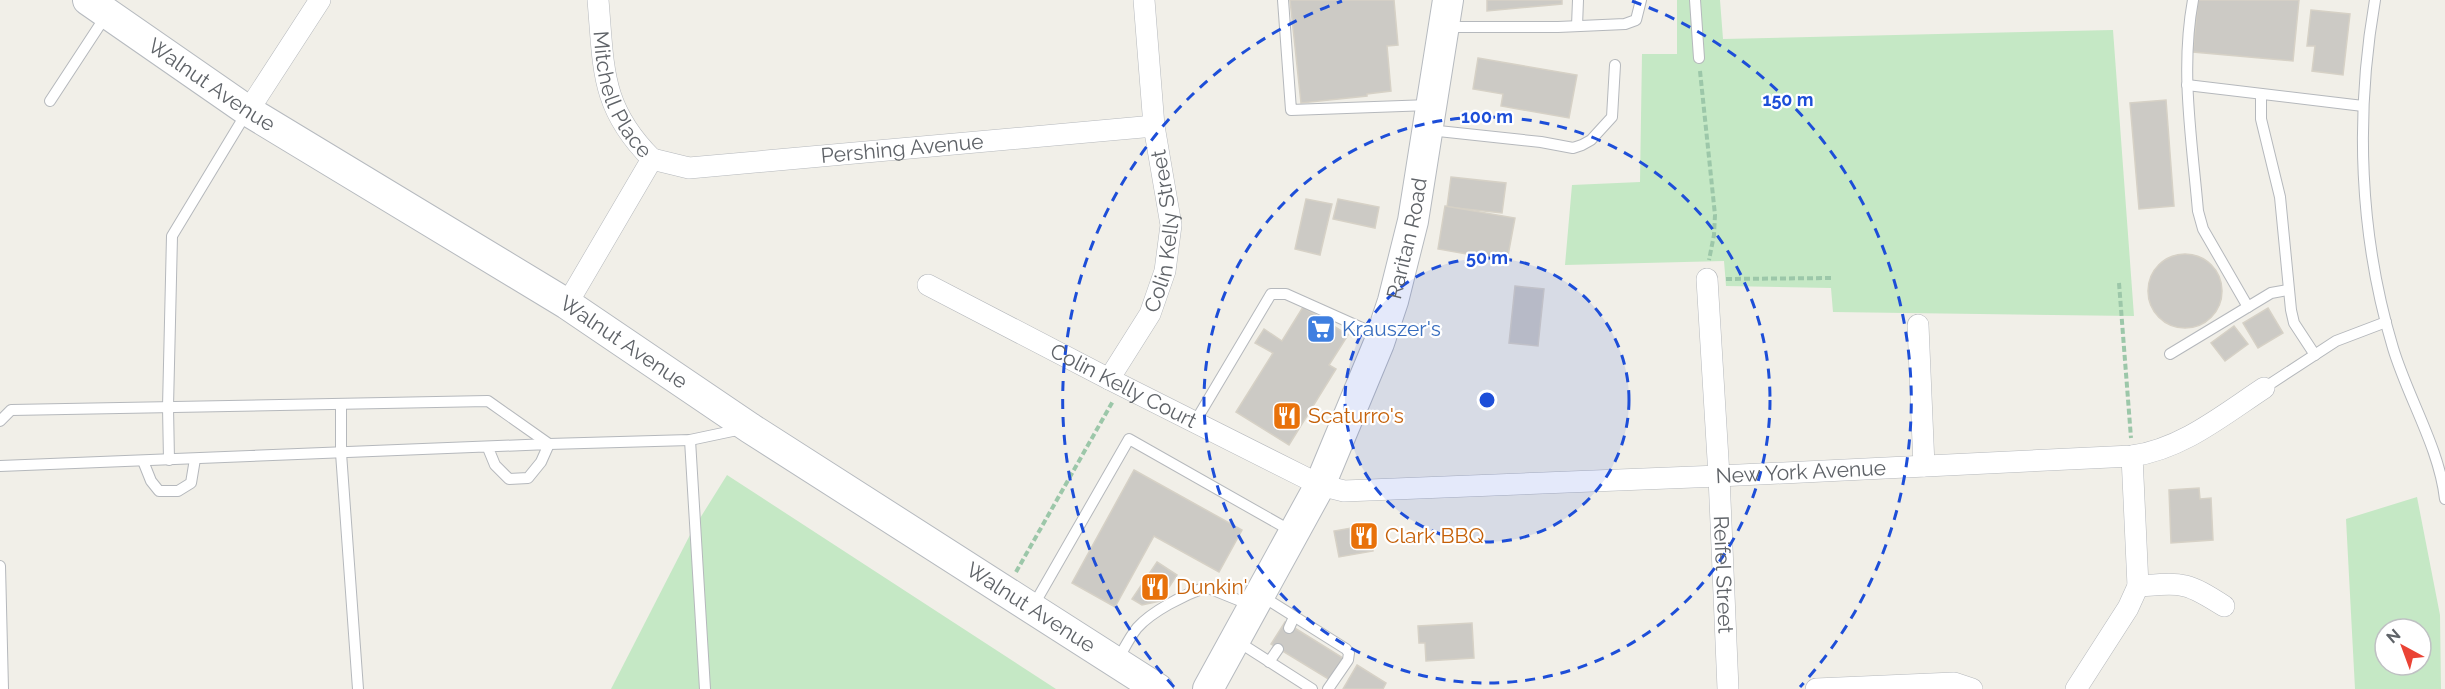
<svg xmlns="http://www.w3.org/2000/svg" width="2445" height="689" viewBox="0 0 2445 689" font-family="Raleway,sans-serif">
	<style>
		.green { fill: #c5e8c5; fill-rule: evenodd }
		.building { fill: #cccac5; stroke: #d6d1c6; stroke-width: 1.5 }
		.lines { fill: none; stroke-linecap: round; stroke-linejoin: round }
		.lane-casing { stroke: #b5b8bc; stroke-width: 12 }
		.street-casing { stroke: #b5b8bc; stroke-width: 22 }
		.secondary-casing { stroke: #b6babf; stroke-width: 32 }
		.path { stroke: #9cc7a9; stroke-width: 4; stroke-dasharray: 6 3; stroke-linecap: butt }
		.lane { stroke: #fff; stroke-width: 10 }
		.street { stroke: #fff; stroke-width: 21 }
		.secondary { stroke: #fff; stroke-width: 30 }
		.ring { fill: none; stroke: #1d4ed8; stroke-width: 3; stroke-dasharray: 10 8 }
		.labels { text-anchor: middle; stroke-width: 4.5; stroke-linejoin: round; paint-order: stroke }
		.street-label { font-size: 21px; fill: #5f6368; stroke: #fff }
		.shop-label { font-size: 21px; fill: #366cbe; stroke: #fff; text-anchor: start }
		.food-label { font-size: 21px; fill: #c56008; stroke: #fff; text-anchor: start }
		.centre { fill: #1d4ed8; stroke: #fff; stroke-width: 3 }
		.ring-label { font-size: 18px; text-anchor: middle; font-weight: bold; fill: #1d4ed8; stroke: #fff; stroke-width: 4.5; stroke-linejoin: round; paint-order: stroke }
	</style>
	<rect width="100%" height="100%" fill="#f1efe8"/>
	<g class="green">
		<path d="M1677 0H1720L1723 39 2113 30 2134 316 1833 312 1831 288 1726 286 1724 261 1565 265 1572 185 1640 182 1642 54H1677Z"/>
		<path d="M727 475 1056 689H611L692 531Z"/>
		<path d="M2417 497 2440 615 2441 689H2355L2346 519ZM2385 629H2421V665H2385Z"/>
	</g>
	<g class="building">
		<path d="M1290 0H1394L1398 45 1387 46 1391 91 1367 94V96L1301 103Z"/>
		<path d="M1487 0H1562V4L1487 11Z"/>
		<path d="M2198 0H2299L2293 61 2193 52Z"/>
		<path d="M2311 10 2350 14 2343 75 2312 71 2315 46H2307Z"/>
		<path d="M1478 58 1577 75 1569 118 1501 106 1503 94 1473 89Z"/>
		<path d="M2166 100 2174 206 2139 209 2130 103Z"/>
		<path d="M1451 177 1506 183 1502 213 1447 207Z"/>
		<path d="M1306 199 1332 204 1320 255 1295 249Z"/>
		<path d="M1338 199 1379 207 1375 228 1333 219Z"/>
		<path d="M1445 206 1515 218 1507 261 1438 249Z"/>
		<circle cx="2185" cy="291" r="37"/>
		<path d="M1515 286 1544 289 1538 346 1509 343Z"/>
		<path d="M1303 307 1348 335 1329 365 1336 369 1289 445 1236 412 1273 353 1255 343 1264 329 1282 341Z"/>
		<path d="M2268 308 2283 333 2258 348 2243 323Z"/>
		<path d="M2234 326 2248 344 2225 361 2211 343Z"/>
		<path d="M1134 470 1242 530 1219 572 1154 536 1115 607 1072 583Z"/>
		<path d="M2199 488 2200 499 2211 498 2213 540 2171 543 2169 490Z"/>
		<path d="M1368 525 1373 551 1339 557 1334 531Z"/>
		<path d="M1157 562 1177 575 1160 601 1142 605 1132 599Z"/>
		<path d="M1285 622 1343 658 1330 680 1271 644Z"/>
		<path d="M1472 623 1474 658 1426 661 1425 643H1419L1418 626Z"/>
		<path d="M1357 665 1386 683 1383 689H1343Z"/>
	</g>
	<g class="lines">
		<g class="lane-casing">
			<g id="lane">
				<path d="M1283 0 1291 110 1430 105"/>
				<path d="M1695 0 1699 58"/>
				<path d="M2193 0C2180 70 2192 141 2198 211L2203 229 2248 307"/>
				<path d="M2375 0C2355 115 2359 235 2393 348 2408 398 2439 447 2445 499"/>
				<path d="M1577 26 1578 0"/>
				<path d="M1445 27H1558L1625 24 1636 20 1641 0"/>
				<path d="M2187 85 2363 106"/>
				<path d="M2261 94V119L2280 197 2291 310 2294 323 2315 355"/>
				<path d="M50 101 107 14"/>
				<path d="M1429 130 1541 142 1573 148 1582 145 1591 140 1612 117 1615 65"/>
				<path d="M2170 354 2271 293 2288 290"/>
				<path d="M2264 388 2336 341 2386 322"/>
				<path d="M341 404V453L358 689"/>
				<path d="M0 421 11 410 488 401 549 444 690 440 742 429"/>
				<path d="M1195 422 1271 294H1286L1380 336"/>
				<path d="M690 440 705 689"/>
				<path d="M169 460 168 407 172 236 247 112"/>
				<path d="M143 461 151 481 159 491H178L191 483 195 459"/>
				<path d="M0 466 549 444 541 462 528 478 509 479 495 465 488 448"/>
				<path d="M0 566 3 689"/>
				<path d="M1262 596 1346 649 1349 653 1348 660 1328 689"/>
				<path d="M1032 608 1129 439 1293 532"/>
				<path d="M1289 628 1294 617"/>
				<path d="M1237 641 1312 689"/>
				<path d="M1117 661C1123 651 1129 638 1137 628 1152 611 1184 595 1206 587L1253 606"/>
				<path d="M1269 662 1278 649"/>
			</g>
		</g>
		<g class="street-casing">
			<g id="street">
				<path id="s1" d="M598 0C604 68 600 107 652 159"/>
				<path d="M248 111 320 0"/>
				<path id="s2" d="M652 159 689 168 1154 126"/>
				<path id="s3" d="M1707 279 1719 476 1728 689"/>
				<path id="s4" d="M928 285 1109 379 1320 485 1344 491 1719 476 2132 456C2182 449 2223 415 2264 388"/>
				<path d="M567 304 652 159"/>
				<path d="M1918 325 1924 466"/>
				<path id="s5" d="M1109 379 1150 314 1165 271 1171 225 1154 126 1144 0"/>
				<path d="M2138 586C2183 583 2185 581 2224 606"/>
				<path d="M1816 689 1954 683 1972 689"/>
				<path d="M2076 689 2128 608 2138 586 2132 456"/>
			</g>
		</g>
		<g class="secondary-casing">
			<g id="secondary">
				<path id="s6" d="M88 0 248 111 567 304 750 428 1158 689"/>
				<path id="s7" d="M1208 689 1320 485 1379 343 1393 301 1413 221 1448 0"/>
			</g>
		</g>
		<g class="path">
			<path d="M1700 71 1715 215 1714 235 1709 260"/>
			<path d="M1726 279 1834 278"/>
			<path d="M2119 283 2131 438"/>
			<path d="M1016 572 1113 401"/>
		</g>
		<use href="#lane" class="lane"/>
		<use href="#street" class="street"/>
		<use href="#secondary" class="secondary"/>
	</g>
	<circle cx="1487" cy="400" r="142" fill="#1d4ed8" fill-opacity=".12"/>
	<g class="ring">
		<circle cx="1487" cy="400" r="142"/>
		<circle cx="1487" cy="400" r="283"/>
		<path d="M1174 687A425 425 0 0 1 1342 1M1632 1A425 425 0 0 1 1800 687"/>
	</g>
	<defs>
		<g id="supermarket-square" transform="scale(1.5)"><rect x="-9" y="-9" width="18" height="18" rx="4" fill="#3f7fe0" stroke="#fff"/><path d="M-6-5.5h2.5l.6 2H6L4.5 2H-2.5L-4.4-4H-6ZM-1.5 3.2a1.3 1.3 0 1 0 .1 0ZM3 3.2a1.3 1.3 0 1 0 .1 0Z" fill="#fff"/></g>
		<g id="restaurant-square" transform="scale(1.5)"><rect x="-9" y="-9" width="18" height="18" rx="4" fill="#e8710a" stroke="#fff"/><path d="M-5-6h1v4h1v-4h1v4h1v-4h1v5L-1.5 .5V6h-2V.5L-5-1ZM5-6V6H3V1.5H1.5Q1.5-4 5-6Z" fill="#fff"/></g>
	</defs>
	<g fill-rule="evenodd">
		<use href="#supermarket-square" x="1321" y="329"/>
		<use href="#restaurant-square" x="1287" y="416"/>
		<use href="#restaurant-square" x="1364" y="536"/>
		<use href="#restaurant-square" x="1155" y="587"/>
	</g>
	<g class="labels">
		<g class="street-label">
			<text dy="7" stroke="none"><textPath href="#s6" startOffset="150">Walnut Avenue</textPath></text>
			<text dy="7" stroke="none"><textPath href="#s1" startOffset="99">Mitchell Place</textPath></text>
			<text dy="7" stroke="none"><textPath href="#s2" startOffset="252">Pershing Avenue</textPath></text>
			<text dy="7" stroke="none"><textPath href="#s5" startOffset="162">Colin Kelly Street</textPath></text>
			<text dy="7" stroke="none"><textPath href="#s7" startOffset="495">Raritan Road</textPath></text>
			<text dy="7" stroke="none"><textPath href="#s6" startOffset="636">Walnut Avenue</textPath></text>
			<text dy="7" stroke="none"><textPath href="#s4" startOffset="220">Colin Kelly Court</textPath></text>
			<text dy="7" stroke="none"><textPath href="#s4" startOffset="922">New York Avenue</textPath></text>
			<text dy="7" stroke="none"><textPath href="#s3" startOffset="296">Reifel Street</textPath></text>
			<text dy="7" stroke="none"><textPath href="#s6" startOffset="1122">Walnut Avenue</textPath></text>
		</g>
		<g class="shop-label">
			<text x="1342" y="336">Krauszer's</text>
		</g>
		<g class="food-label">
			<text x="1308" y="423">Scaturro's</text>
			<text x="1385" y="543">Clark BBQ</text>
			<text x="1176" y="594">Dunkin'</text>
		</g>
	</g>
	<circle cx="1487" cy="400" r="9" class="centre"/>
	<g class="ring-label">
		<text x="1788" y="106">150 m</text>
		<text x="1487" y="123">100 m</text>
		<text x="1487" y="264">50 m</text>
	</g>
	<g transform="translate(2403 647) rotate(319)"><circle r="28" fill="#ffffff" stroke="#bfc1c3" stroke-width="1.5"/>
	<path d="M0-4.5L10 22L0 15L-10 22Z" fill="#ea4335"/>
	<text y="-9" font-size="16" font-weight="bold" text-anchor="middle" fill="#5f6368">N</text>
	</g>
</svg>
